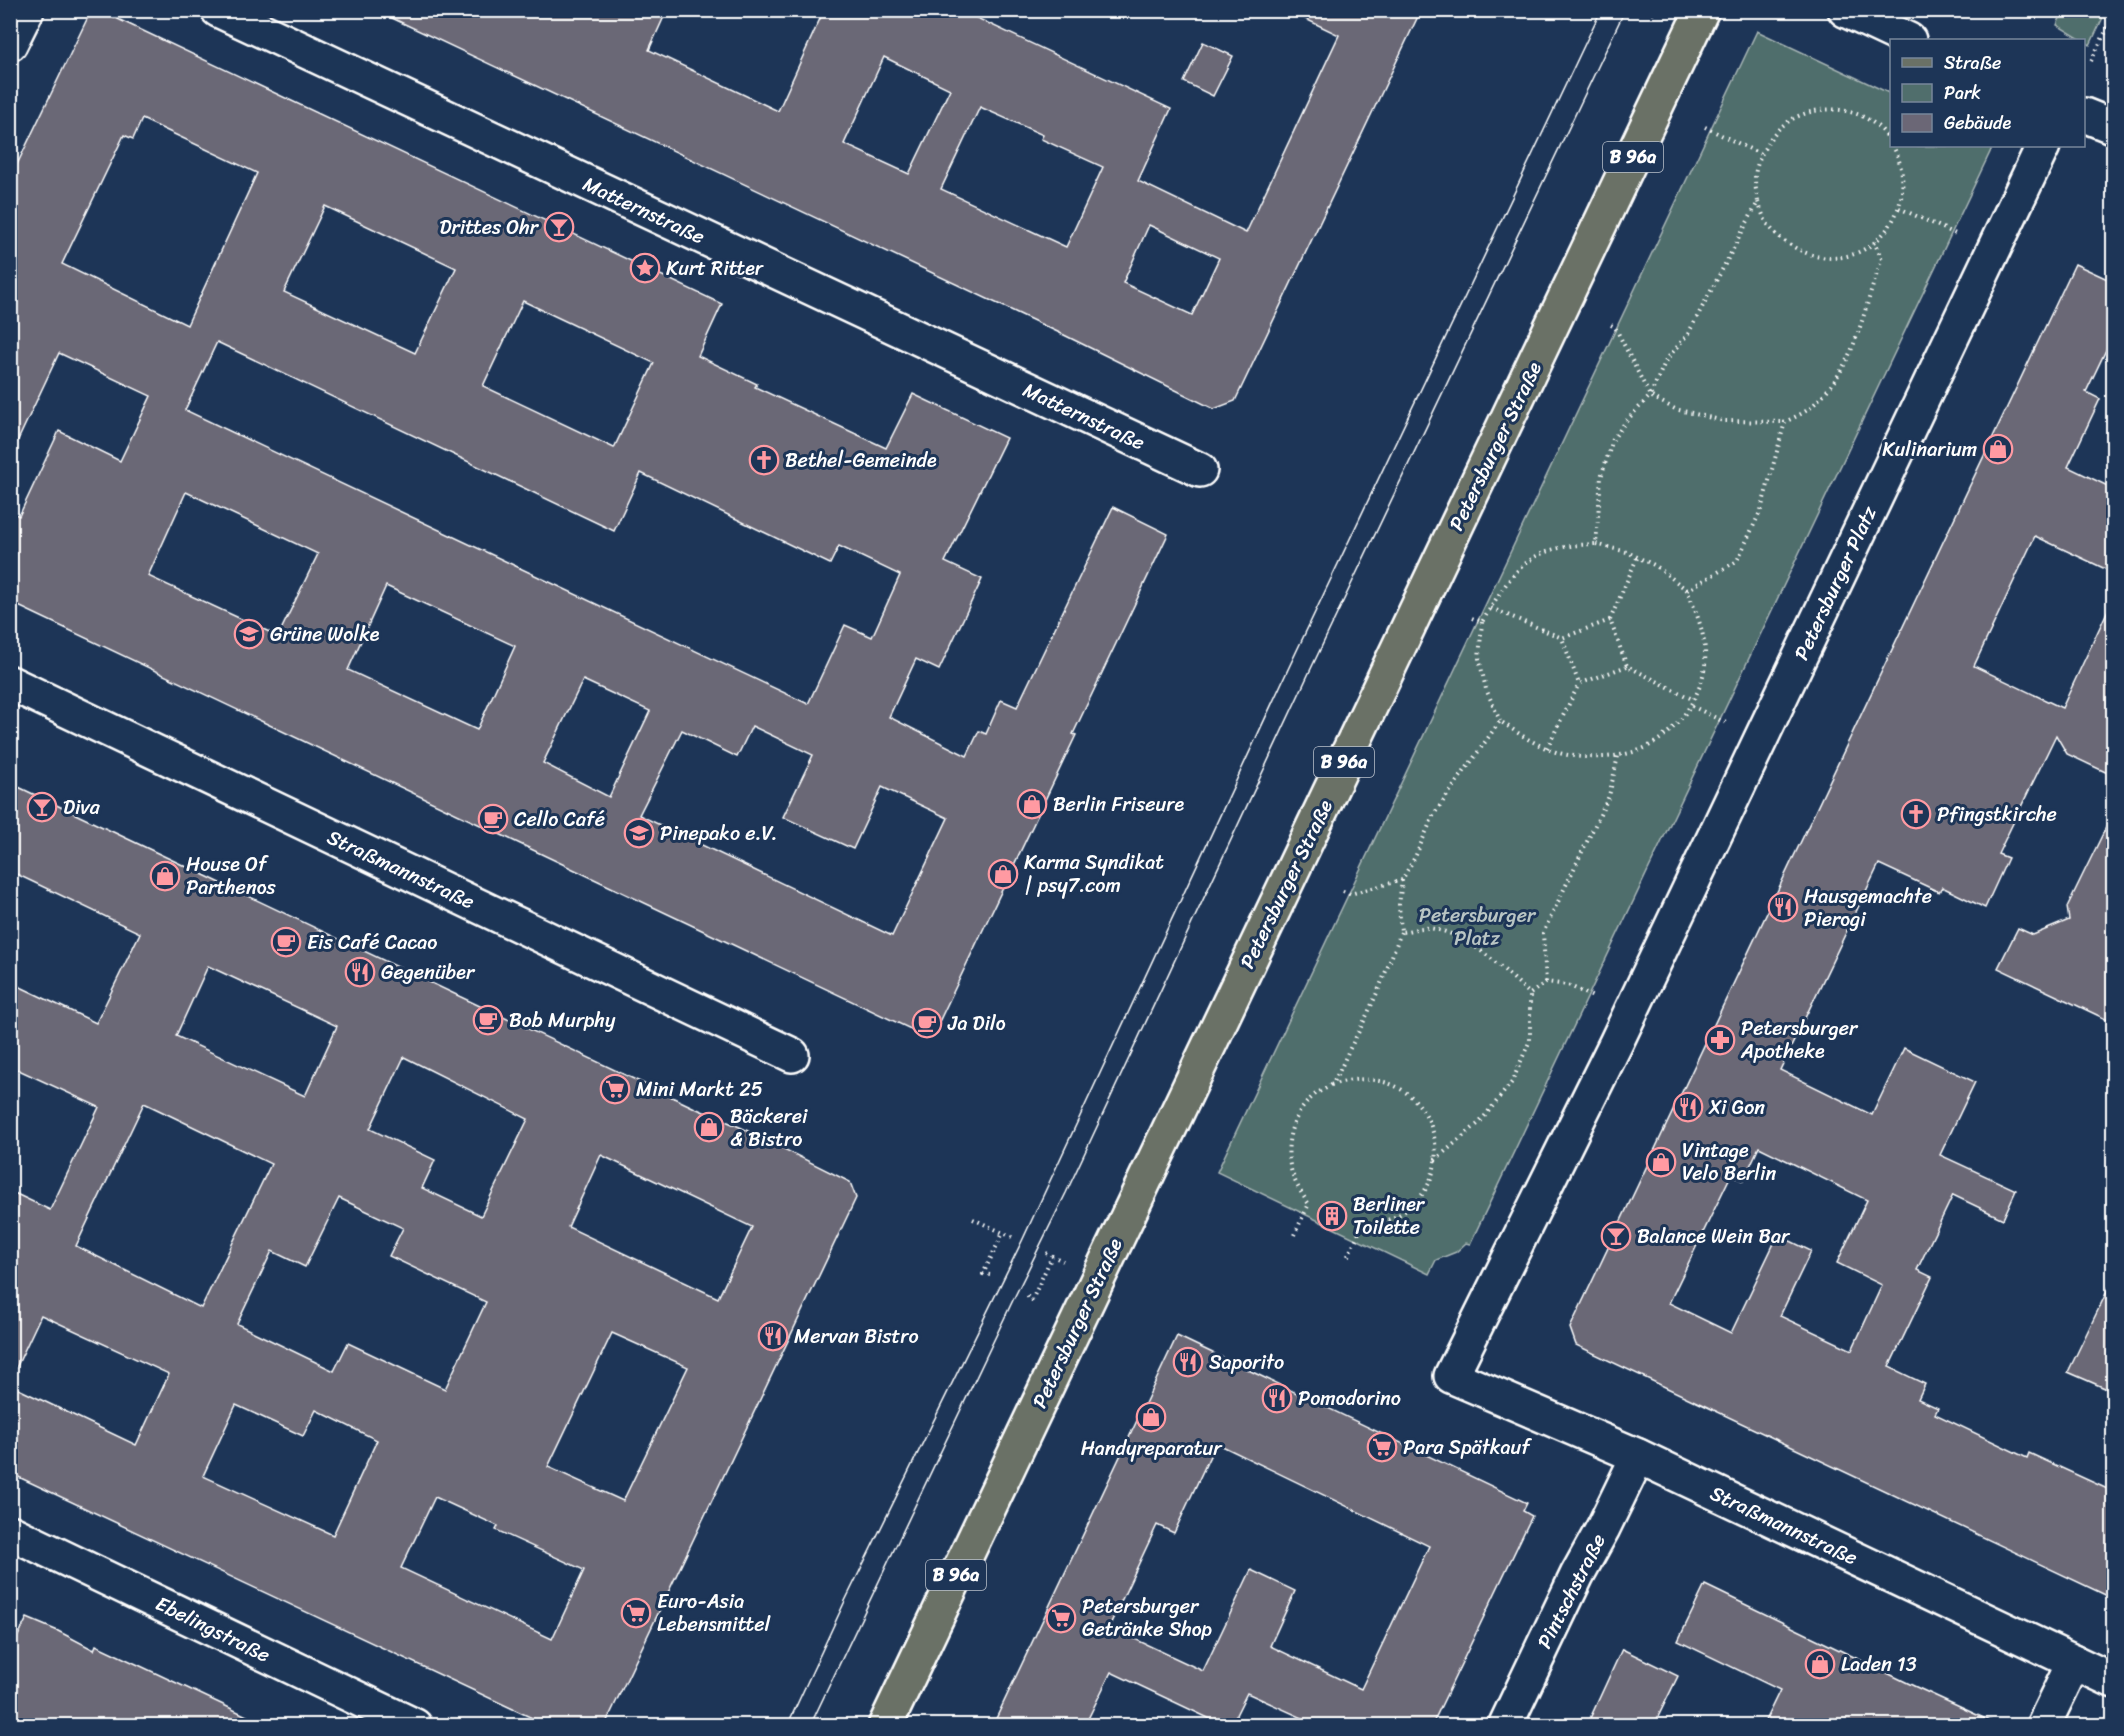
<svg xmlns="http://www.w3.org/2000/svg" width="2124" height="1736" viewBox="0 0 2124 1736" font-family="Sriracha,sans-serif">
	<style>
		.green { fill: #506e6c; stroke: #a8b6b6; stroke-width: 1.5 }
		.building { fill: #6b6776; stroke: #fff; stroke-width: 1.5; fill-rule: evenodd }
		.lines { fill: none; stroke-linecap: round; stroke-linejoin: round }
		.minor-casing { stroke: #fff; stroke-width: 38 }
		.major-casing { stroke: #fff; stroke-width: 38 }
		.path { stroke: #fff; stroke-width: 4; stroke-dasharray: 1.5 4.5; stroke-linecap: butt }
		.minor { stroke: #1d3557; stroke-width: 33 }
		.major { stroke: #6a7166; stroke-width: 33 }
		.tram { stroke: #fff; stroke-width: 1.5 }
		.labels { text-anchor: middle; stroke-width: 6; stroke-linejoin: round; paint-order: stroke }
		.shield { fill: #1d3557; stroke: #bbc2cd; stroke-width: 1.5 }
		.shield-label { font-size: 18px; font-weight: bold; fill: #fff }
		.street-label { font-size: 20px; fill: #fff; stroke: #1d3557 }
		.poi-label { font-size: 20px; fill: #fff; stroke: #1d3557; text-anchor: start }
		.park-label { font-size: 20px; fill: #b9c5c4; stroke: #1d3557 }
	</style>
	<rect width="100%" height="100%" fill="#1d3557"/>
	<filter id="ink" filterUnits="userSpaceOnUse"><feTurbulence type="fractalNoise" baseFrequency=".0167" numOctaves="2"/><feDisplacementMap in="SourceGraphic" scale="12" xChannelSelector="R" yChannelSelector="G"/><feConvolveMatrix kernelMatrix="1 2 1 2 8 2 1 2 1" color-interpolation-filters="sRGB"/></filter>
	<g filter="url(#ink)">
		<g class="green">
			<path d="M2063 11H2106L2090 45 2057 25Z"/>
			<path d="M1757 31 1891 94 1892 146H1993L1470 1244 1466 1243 1456 1252 1436 1260 1429 1274 1217 1172Z"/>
		</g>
		<g class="building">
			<path d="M375 10H667L649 50 778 111 824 10H960L1171 109 1138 181 1246 233 1339 35 1287 10H1421L1235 401 1214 409 1064 335ZM884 57 950 89 909 174 844 144ZM980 107 1043 135 1041 139 1103 167 1066 247 941 189ZM1149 225 1219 258 1192 315 1123 283Z"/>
			<path d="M103 12 722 304 698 356 757 384 755 387 886 448 913 394 1006 438 945 562 982 579 939 670 916 659 889 717 967 756 979 731 986 734 1001 700 1017 707 1113 507 1168 534 1073 734 1076 735 938 1024 919 1033 10 602V511L19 516 59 431 120 461 151 396 59 353 10 457V179L88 17ZM142 119 257 173 187 325 62 264 124 135 133 139ZM325 206 456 268 415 353 284 292ZM523 301 654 363 614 448 483 386ZM217 342 614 531 641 473 830 564 839 546 900 575 872 637 845 625 808 704 185 410ZM186 492 318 554 278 636 148 576ZM386 586 515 646 477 730 348 670ZM583 680 650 711 609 797 543 763ZM752 726 813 755 783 817 853 849 882 787 948 818 892 936 639 815 682 730 737 757Z"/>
			<path d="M1203 42 1233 56 1213 96 1184 82Z"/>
			<path d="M2075 264 2114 282V333L2086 392 2100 399 2068 467 2114 489V573L2035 536 1974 666 2062 708 2114 597V776L2067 754 2056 735 1998 854 2008 858 1985 908 1942 887 1939 892 1879 864 1780 1070 1872 1115 1904 1048 1975 1082 1940 1155 2016 1190 2003 1219 1953 1195 1917 1270 1932 1277 1889 1367 1925 1384 1918 1399 1938 1408 1935 1414 2027 1458 2029 1453 2114 1492V1599L1576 1345 1570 1328ZM1759 1147 1867 1200 1837 1263 1882 1285 1852 1350 1780 1316 1811 1251 1778 1235 1731 1333 1669 1303 1731 1175 1743 1181Z"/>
			<path d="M10 783 697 1109 742 1128 850 1182 856 1198 605 1725H547L10 1473V1385L136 1445 169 1374 41 1315 10 1381V1191L50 1210 99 1107 10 1066V982L96 1023 140 933 10 871ZM208 966 337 1026 305 1096 176 1036ZM404 1057 528 1119 481 1216 422 1188 435 1160 370 1129ZM144 1103 271 1164 201 1308 76 1246ZM601 1155 752 1227 718 1298 568 1227ZM339 1198 403 1228 389 1256 486 1302 445 1389 348 1343 334 1371 237 1324 272 1251 305 1267ZM612 1333 688 1367 623 1501 548 1467ZM236 1405 303 1436 316 1410 377 1440 333 1535 203 1476ZM435 1497 498 1526 496 1530 584 1570 552 1639 401 1568Z"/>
			<path d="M2114 811V1023L1998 968 2018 928 2033 935 2069 920 2067 907Z"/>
			<path d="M2114 1277V1392L2068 1372Z"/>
			<path d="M1177 1336 1527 1503 1523 1511 1532 1516 1432 1725H1318L1247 1693 1231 1725H1223L1111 1672 1085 1725H993ZM1216 1443 1429 1546 1361 1689 1270 1646 1295 1591 1251 1570 1203 1671 1109 1627 1157 1525 1174 1533Z"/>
			<path d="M1705 1585 1914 1686 1999 1725H1763L1780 1690 1678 1641Z"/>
			<path d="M27 1618 58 1631 94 1650 96 1645 266 1725H10V1652Z"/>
			<path d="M1622 1649 1678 1676 1654 1725H1587Z"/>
		</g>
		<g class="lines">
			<g class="minor-casing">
				<g id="minor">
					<path d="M218 10 1200 470"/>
					<path d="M1845 10 1909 40"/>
					<path d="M10 44 27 10"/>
					<path d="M2084 115 2114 127"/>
					<path d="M2043 146 1616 1043 1451 1376 1638 1456 2114 1681"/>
					<path d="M10 683 792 1055"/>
					<path d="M10 1532 415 1726"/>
					<path d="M1505 1726 1577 1575 1603 1528 1638 1456"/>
					<path d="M2043 1726 2074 1662"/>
				</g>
			</g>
			<g class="major-casing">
				<path id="major" d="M885 1726 1702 10"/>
			</g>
			<g class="path">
				<path d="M1648 10 1658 15"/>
				<path d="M2091 61 2114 15"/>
				<path d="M1705 127 1760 154"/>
				<path d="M1758 202C1761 209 1763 217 1767 223 1774 234 1784 241 1794 247 1859 286 1928 213 1893 146"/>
				<path d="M1899 208 1958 235"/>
				<path d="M1611 325 1615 327 1650 396 1675 409 1724 421 1785 422"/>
				<path d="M1596 544 1627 552 1656 566 1687 590"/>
				<path d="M1491 608 1562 638"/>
				<path d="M1472 618 1482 622C1515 567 1528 546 1596 544L1601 477 1613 439 1627 420 1650 396 1666 360 1688 334 1758 202C1757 195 1755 186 1755 179 1755 167 1761 154 1767 144 1788 107 1843 98 1876 125 1882 129 1887 137 1892 142"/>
				<path d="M1610 620 1637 558"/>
				<path d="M1482 622 1479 658 1486 689 1500 721"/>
				<path d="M1627 666 1579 684 1562 638 1610 620 1627 666 1694 700"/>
				<path d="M1692 706 1726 723"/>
				<path d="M1547 748 1579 684"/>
				<path d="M1402 880 1399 905 1401 932C1410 931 1420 927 1429 928 1470 934 1501 967 1530 994L1546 982 1568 985 1595 998"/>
				<path d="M1343 891 1350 894 1402 880 1415 857 1434 814 1500 721C1518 733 1535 745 1556 752 1581 760 1617 759 1642 749 1674 736 1701 699 1705 665 1707 637 1697 614 1687 590L1737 561 1761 510 1785 422C1793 418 1802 414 1810 408 1814 405 1818 400 1823 395 1858 357 1864 306 1882 259L1874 242"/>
				<path d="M1546 982 1543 933 1609 796 1618 756"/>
				<path d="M1331 1085C1445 1047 1481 1212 1362 1226L1346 1260"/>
				<path d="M1435 1160 1480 1122 1512 1082 1530 1040V994"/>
				<path d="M973 1219 1012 1237"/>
				<path d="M1294 1235 1309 1204C1292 1181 1284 1159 1291 1131 1295 1117 1305 1102 1317 1093 1322 1090 1328 1088 1332 1083 1339 1074 1344 1061 1349 1050 1370 1012 1386 973 1401 932"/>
				<path d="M1046 1253 1063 1261"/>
				<path d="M990 1275 983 1274 1003 1233"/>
				<path d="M1027 1296 1032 1300 1052 1256"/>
			</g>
			<use href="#minor" class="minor"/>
			<use href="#major" class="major"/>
			<g class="tram">
				<path d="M787 1726 845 1601 1022 1241 1290 665 1601 10"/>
				<path d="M810 1726 1014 1298 1066 1193 1308 675 1625 10"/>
			</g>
		</g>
	</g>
	<defs>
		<g id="bar-ring" transform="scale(1.5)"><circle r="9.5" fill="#1d3557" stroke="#ff9aa2" stroke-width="1.5"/><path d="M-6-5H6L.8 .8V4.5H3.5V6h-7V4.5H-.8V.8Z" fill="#ff9aa2"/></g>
		<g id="sight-ring" transform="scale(1.5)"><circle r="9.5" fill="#1d3557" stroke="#ff9aa2" stroke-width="1.5"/><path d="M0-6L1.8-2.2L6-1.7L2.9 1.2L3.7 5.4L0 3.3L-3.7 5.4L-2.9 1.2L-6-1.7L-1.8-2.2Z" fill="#ff9aa2"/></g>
		<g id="shop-ring" transform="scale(1.5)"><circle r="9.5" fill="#1d3557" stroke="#ff9aa2" stroke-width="1.5"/><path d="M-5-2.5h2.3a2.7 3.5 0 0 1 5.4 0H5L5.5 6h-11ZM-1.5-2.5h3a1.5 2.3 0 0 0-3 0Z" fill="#ff9aa2"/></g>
		<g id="church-ring" transform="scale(1.5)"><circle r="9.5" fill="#1d3557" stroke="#ff9aa2" stroke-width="1.5"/><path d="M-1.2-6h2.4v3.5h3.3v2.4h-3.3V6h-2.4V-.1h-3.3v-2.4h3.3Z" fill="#ff9aa2"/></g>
		<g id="school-ring" transform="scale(1.5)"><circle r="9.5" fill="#1d3557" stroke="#ff9aa2" stroke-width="1.5"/><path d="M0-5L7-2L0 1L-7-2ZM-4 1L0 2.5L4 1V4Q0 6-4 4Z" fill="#ff9aa2"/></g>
		<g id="cafe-ring" transform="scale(1.5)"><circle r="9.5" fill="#1d3557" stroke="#ff9aa2" stroke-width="1.5"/><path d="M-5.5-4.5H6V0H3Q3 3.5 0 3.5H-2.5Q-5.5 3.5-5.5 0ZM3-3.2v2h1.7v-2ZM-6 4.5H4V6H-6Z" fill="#ff9aa2"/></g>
		<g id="restaurant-ring" transform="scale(1.5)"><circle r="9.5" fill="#1d3557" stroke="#ff9aa2" stroke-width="1.5"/><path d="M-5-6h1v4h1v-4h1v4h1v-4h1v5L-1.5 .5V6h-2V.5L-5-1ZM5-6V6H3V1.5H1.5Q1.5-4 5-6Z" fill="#ff9aa2"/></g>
		<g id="pharmacy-ring" transform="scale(1.5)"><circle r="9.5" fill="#1d3557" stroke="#ff9aa2" stroke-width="1.5"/><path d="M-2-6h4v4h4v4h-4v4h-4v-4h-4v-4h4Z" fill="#ff9aa2"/></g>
		<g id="supermarket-ring" transform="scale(1.5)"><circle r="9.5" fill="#1d3557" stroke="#ff9aa2" stroke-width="1.5"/><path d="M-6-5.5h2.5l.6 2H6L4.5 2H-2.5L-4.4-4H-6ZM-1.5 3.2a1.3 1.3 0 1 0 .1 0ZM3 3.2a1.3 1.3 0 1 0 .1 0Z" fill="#ff9aa2"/></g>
		<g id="building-ring" transform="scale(1.5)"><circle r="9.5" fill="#1d3557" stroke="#ff9aa2" stroke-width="1.5"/><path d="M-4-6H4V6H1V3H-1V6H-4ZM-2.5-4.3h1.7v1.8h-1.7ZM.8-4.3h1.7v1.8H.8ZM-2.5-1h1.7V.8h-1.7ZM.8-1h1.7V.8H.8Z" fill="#ff9aa2"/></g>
	</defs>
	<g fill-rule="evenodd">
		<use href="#bar-ring" x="559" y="227"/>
		<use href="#sight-ring" x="645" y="268"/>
		<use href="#shop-ring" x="1998" y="449"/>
		<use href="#church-ring" x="764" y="460"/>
		<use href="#school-ring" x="249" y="634"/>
		<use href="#shop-ring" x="1032" y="804"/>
		<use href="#bar-ring" x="42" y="807"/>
		<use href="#church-ring" x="1916" y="814"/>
		<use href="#cafe-ring" x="493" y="819"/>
		<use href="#school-ring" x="639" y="833"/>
		<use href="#shop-ring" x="1003" y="874"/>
		<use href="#shop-ring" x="165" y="876"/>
		<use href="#restaurant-ring" x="1783" y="907"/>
		<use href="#cafe-ring" x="286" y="942"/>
		<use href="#restaurant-ring" x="360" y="972"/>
		<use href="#cafe-ring" x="488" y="1020"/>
		<use href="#cafe-ring" x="927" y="1023"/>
		<use href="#pharmacy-ring" x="1720" y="1040"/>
		<use href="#supermarket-ring" x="615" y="1089"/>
		<use href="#restaurant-ring" x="1688" y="1107"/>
		<use href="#shop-ring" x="709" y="1127"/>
		<use href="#shop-ring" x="1661" y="1162"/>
		<use href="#building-ring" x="1332" y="1216"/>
		<use href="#bar-ring" x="1616" y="1236"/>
		<use href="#restaurant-ring" x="773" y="1336"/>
		<use href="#restaurant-ring" x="1188" y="1362"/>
		<use href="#restaurant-ring" x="1277" y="1398"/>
		<use href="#shop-ring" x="1151" y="1417"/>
		<use href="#supermarket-ring" x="1382" y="1447"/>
		<use href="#supermarket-ring" x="636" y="1613"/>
		<use href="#supermarket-ring" x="1061" y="1618"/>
		<use href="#shop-ring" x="1820" y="1664"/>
	</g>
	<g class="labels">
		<g class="shield">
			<rect x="1603" y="142" width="60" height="30" rx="4.5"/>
			<rect x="1314" y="747" width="60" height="30" rx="4.5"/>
			<rect x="926" y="1560" width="60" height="30" rx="4.5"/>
		</g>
		<g class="shield-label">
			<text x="1633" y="163">B 96a</text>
			<text x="1344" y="768">B 96a</text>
			<text x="956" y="1581">B 96a</text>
		</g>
		<g class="street-label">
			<text transform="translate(644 210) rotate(25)" y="7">Matternstraße</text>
			<text transform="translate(1084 416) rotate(25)" y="7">Matternstraße</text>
			<text transform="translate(1495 446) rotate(-64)" y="7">Petersburger Straße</text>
			<text transform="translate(1835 583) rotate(-65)" y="7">Petersburger Platz</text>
			<text transform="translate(401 869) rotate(25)" y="7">Straßmannstraße</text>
			<text transform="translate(1286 884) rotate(-64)" y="7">Petersburger Straße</text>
			<text transform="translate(1077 1323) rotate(-65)" y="7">Petersburger Straße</text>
			<text transform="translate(1784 1525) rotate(25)" y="7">Straßmannstraße</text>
			<text transform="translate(1571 1591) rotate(-63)" y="7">Pintschstraße</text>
			<text transform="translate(213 1629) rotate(26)" y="7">Ebelingstraße</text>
		</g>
		<g class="poi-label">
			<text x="538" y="234" text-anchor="end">Drittes Ohr</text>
			<text x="666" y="275">Kurt Ritter</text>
			<text x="1977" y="456" text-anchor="end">Kulinarium</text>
			<text x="785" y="467">Bethel-Gemeinde</text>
			<text x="270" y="641">Grüne Wolke</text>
			<text x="1053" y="811">Berlin Friseure</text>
			<text x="63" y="814">Diva</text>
			<text x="1937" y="821">Pfingstkirche</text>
			<text x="514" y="826">Cello Café</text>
			<text x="660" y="840">Pinepako e.V.</text>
			<text x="1024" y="869">Karma Syndikat<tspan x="1024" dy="23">| psy7.com</tspan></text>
			<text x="186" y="871">House Of<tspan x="186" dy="23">Parthenos</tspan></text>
			<text x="1804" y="903">Hausgemachte<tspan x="1804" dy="23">Pierogi</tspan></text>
			<text x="307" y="949">Eis Café Cacao</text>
			<text x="381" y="979">Gegenüber</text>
			<text x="509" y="1027">Bob Murphy</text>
			<text x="948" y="1030">Ja Dilo</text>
			<text x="1741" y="1035">Petersburger<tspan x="1741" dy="23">Apotheke</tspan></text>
			<text x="636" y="1096">Mini Markt 25</text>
			<text x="1709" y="1114">Xi Gon</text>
			<text x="730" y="1123">Bäckerei<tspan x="730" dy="23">&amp; Bistro</tspan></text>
			<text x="1682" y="1157">Vintage<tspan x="1682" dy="23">Velo Berlin</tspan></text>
			<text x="1353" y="1211">Berliner<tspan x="1353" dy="23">Toilette</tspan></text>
			<text x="1637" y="1243">Balance Wein Bar</text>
			<text x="794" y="1343">Mervan Bistro</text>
			<text x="1209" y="1369">Saporito</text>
			<text x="1298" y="1405">Pomodorino</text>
			<text x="1403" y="1454">Para Spätkauf</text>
			<text x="1151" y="1455" text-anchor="middle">Handyreparatur</text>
			<text x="657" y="1608">Euro-Asia<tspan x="657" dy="23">Lebensmittel</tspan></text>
			<text x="1082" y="1613">Petersburger<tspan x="1082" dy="23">Getränke Shop</tspan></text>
			<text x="1841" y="1671">Laden 13</text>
		</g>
		<g class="park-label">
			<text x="1477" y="922">Petersburger<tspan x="1477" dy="23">Platz</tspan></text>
		</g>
	</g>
	<rect width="2124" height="1736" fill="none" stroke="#1d3557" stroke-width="36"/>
	<rect x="18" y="18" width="2088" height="1700" fill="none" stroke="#fff" stroke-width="2" filter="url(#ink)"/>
	<rect x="1890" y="39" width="195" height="108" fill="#1d3557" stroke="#77869a" stroke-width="1.5"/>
	<rect x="1902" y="58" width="30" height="9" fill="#6a7166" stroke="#77869a" stroke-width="1.5"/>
	<text x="1944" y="69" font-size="18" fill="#ffffff">Straße</text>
	<rect x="1902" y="84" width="30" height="18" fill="#506e6c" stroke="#77869a" stroke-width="1.5"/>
	<text x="1944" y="99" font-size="18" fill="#ffffff">Park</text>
	<rect x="1902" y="114" width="30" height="18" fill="#6b6776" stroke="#77869a" stroke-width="1.5"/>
	<text x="1944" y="129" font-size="18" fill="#ffffff">Gebäude</text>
</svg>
